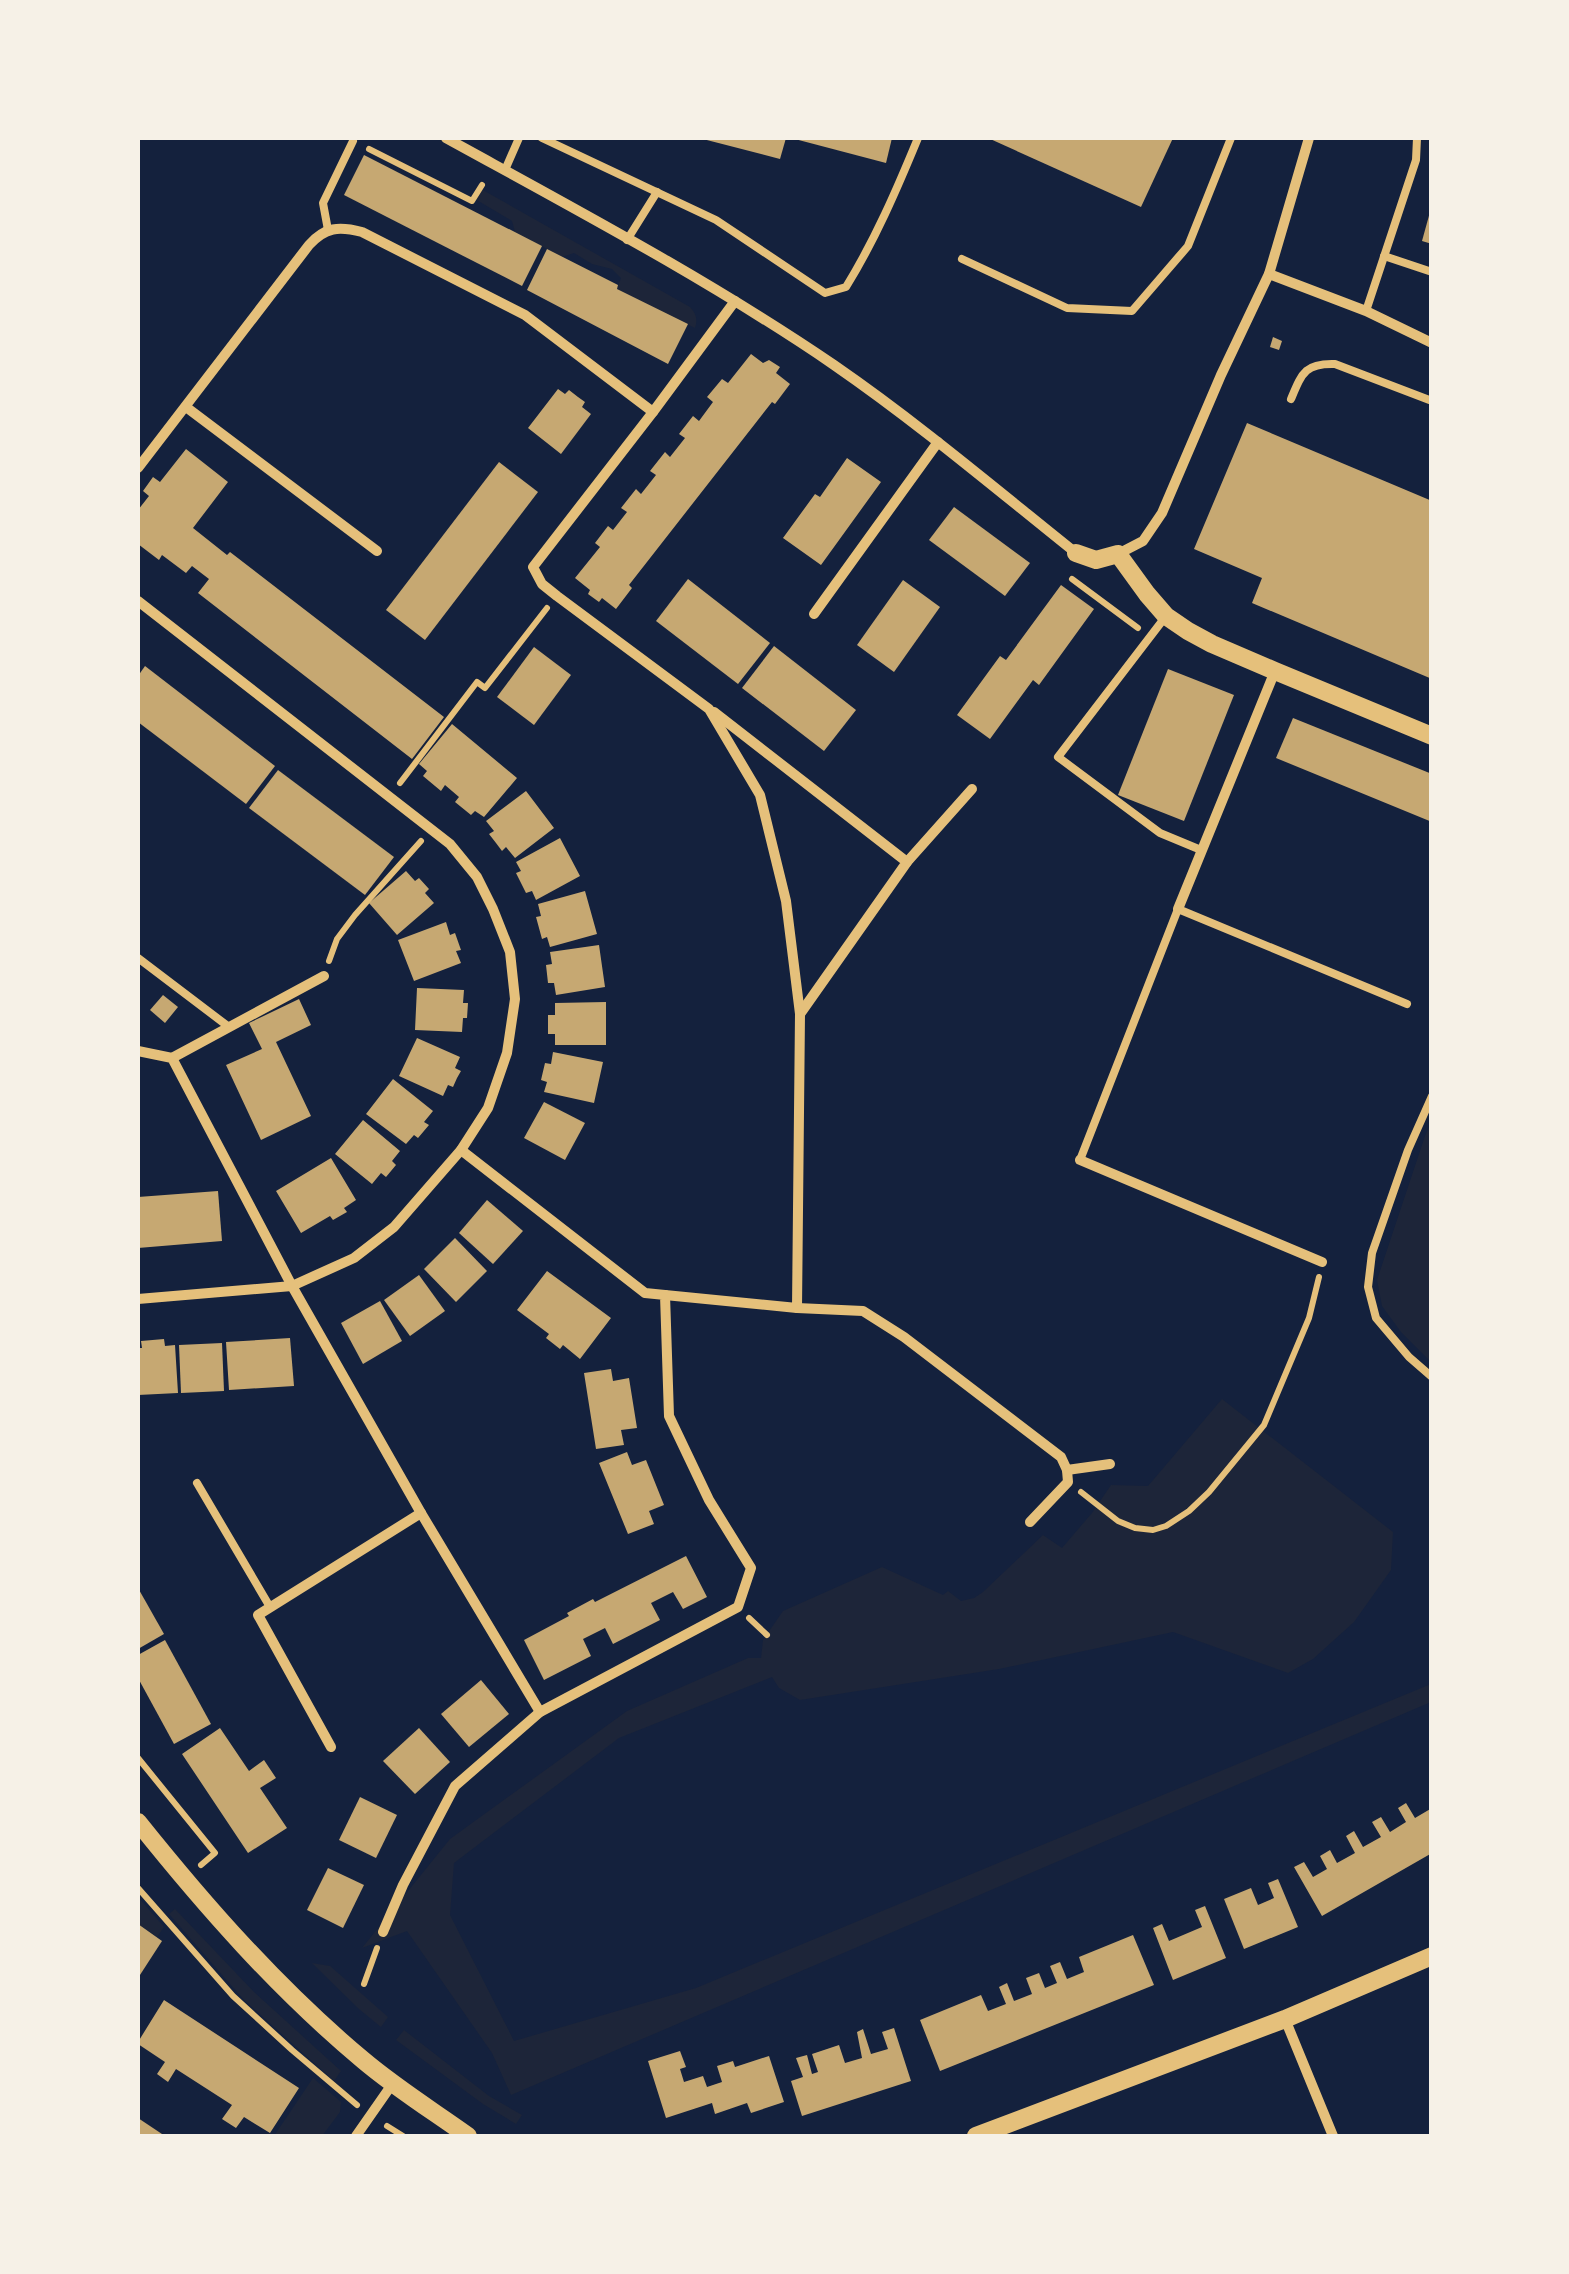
<svg xmlns="http://www.w3.org/2000/svg" width="1569" height="2274" viewBox="0 0 1569 2274" font-family="Mulish,sans-serif">
	<style>
		.green { fill: #1d2539 }
		.building { fill: #c6a872 }
		.lines { fill: none; stroke-linecap: round; stroke-linejoin: round }
		.path { stroke: #e5c07b; stroke-width: 6 }
		.service { stroke: #e5c07b; stroke-width: 8 }
		.minor { stroke: #e5c07b; stroke-width: 10 }
		.tertiary { stroke: #e5c07b; stroke-width: 18 }
	</style>
	<rect width="100%" height="100%" fill="#14213d"/>
	<g class="green">
		<path d="M481 189 690 307C696 313 698 320 695 328L617 289 621 278 612 269 592 264 574 253 562 257 515 232 512 221 475 199Z"/>
		<path d="M1431 1123V1362L1401 1332 1382 1306 1377 1280 1425 1136Z"/>
		<path d="M1222 1399 1393 1532 1391 1570 1354 1622 1313 1659 1288 1673 1173 1632 999 1669 800 1700 779 1688 772 1677 619 1738 454 1863 450 1915 514 2041 696 1988 1431 1684V1702L511 2095 492 2053 407 1931 362 1948 450 1839 627 1711 748 1658H761L763 1640 783 1611 882 1567 943 1595 948 1591 961 1601 974 1598 983 1592 1043 1535 1062 1548 1092 1513 1111 1485 1148 1486Z"/>
		<path d="M138 1897 164 1927 157 1937 138 1924Z"/>
		<path d="M175 1909 254 1992 341 2071 334 2081 244 2000 169 1914Z"/>
		<path d="M312 1963 330 1966 388 2017 381 2027 359 2009Z"/>
		<path d="M404 2030 489 2096 522 2115 516 2124 483 2104 396 2040Z"/>
		<path d="M313 2078 341 2102 340 2112 322 2136H274Z"/>
	</g>
	<g class="building">
		<path d="M699 138H786L780 159Z"/>
		<path d="M791 138H892L886 163Z"/>
		<path d="M988 138H1173L1141 207Z"/>
		<path d="M364 155 542 246 522 286 344 195Z"/>
		<path d="M1430 212H1432V244L1422 241Z"/>
		<path d="M547 249 618 285 617 289 688 324 668 364 527 290Z"/>
		<path d="M1273 337 1282 341 1279 350 1270 347Z"/>
		<path d="M751 354 763 363 769 360 780 367 776 373 790 384 775 404 772 402 629 585 632 588 616 609 602 598 599 602 588 594 590 590 575 578 600 547 595 543 608 526 613 530 627 512 621 508 636 489 641 494 656 475 650 471 665 452 670 457 685 438 679 434 693 416 699 421 713 402 707 397 722 379 728 383Z"/>
		<path d="M558 389 565 394 569 390 578 397 585 402 582 407 591 414 561 454 528 428Z"/>
		<path d="M1247 423 1432 501V679L1252 603 1262 578 1194 549Z"/>
		<path d="M186 449 228 482 193 528 227 555 230 552 444 717 412 759 198 593 209 579 192 566 186 573 162 555 159 560 138 544V510L149 496 143 491 153 477 160 482Z"/>
		<path d="M847 458 881 482 821 565 783 538 815 494 820 497Z"/>
		<path d="M499 462 538 492 425 640 386 610Z"/>
		<path d="M954 507 1030 563 1005 596 929 540Z"/>
		<path d="M688 579 770 643 738 684 656 621Z"/>
		<path d="M903 580 940 607 894 672 857 645Z"/>
		<path d="M1061 585 1094 609 1039 685 1033 680 990 739 957 715 1000 656 1006 660Z"/>
		<path d="M774 646 856 710 824 751 742 688Z"/>
		<path d="M534 647 571 675 534 725 497 697Z"/>
		<path d="M145 666 275 766 246 804 138 722V676Z"/>
		<path d="M1168 669 1234 695 1184 821 1118 795Z"/>
		<path d="M1293 718 1432 774V822L1276 758Z"/>
		<path d="M452 724 517 778 484 817 475 811 471 815 455 802 459 797 445 785 441 791 423 776 427 771 419 764Z"/>
		<path d="M278 770 394 857 365 895 249 808Z"/>
		<path d="M526 791 554 828 515 858 506 847 502 851 496 843 489 834 494 831 486 821Z"/>
		<path d="M560 838 580 876 536 900 532 891 526 893 516 873 521 871 516 862Z"/>
		<path d="M406 871 415 881 419 878 429 889 425 893 434 903 397 935 369 903Z"/>
		<path d="M585 891 597 934 550 947 547 937 542 939 536 917 541 916 538 904Z"/>
		<path d="M446 922 450 935 455 933 461 950 456 951 461 963 414 981 398 940Z"/>
		<path d="M599 945 605 987 556 995 554 983H548L546 965 552 964 550 952Z"/>
		<path d="M417 988 464 990 463 1003H468L467 1018H463L462 1032 415 1030Z"/>
		<path d="M163 995 178 1007 165 1023 150 1010Z"/>
		<path d="M299 999 311 1025 276 1042 311 1116 261 1140 226 1065 262 1049 249 1023Z"/>
		<path d="M606 1002V1045H555V1034H548V1015H555V1003Z"/>
		<path d="M417 1038 460 1057 455 1068 461 1071 457 1078 453 1087 448 1085 443 1096 399 1076Z"/>
		<path d="M553 1052 603 1062 594 1103 544 1092 547 1082 541 1080 545 1063 551 1064Z"/>
		<path d="M393 1079 433 1111 424 1122 429 1125 418 1138 414 1135 406 1144 366 1114Z"/>
		<path d="M544 1102 585 1123 565 1160 524 1138Z"/>
		<path d="M363 1120 400 1151 392 1161 396 1165 386 1177 381 1173 372 1184 335 1154Z"/>
		<path d="M331 1158 356 1200 344 1208 347 1212 333 1220 330 1216 301 1233 276 1191Z"/>
		<path d="M218 1191 222 1241 138 1248V1197Z"/>
		<path d="M487 1200 523 1231 493 1264 459 1233Z"/>
		<path d="M455 1238 487 1271 456 1302 424 1269Z"/>
		<path d="M547 1271 611 1318 580 1359 563 1345 560 1349 546 1338 549 1334 517 1310Z"/>
		<path d="M419 1275 445 1311 410 1336 384 1300Z"/>
		<path d="M380 1301 402 1341 363 1364 341 1323Z"/>
		<path d="M290 1338 294 1386 229 1390 226 1342Z"/>
		<path d="M164 1339 165 1346 175 1345 178 1393 138 1395V1348H142L141 1341Z"/>
		<path d="M222 1343 224 1391 181 1393 179 1345Z"/>
		<path d="M611 1369 613 1381 629 1378 637 1428 621 1430 624 1445 596 1449 584 1373Z"/>
		<path d="M627 1452 632 1465 646 1460 664 1505 649 1511 654 1524 628 1534 599 1463Z"/>
		<path d="M686 1556 707 1597 683 1609 673 1592 651 1603 660 1620 613 1644 605 1628 583 1639 591 1656 544 1680 524 1640 569 1616 567 1613 593 1599 595 1602Z"/>
		<path d="M138 1588 164 1634 138 1649Z"/>
		<path d="M165 1640 211 1724 174 1744 138 1678V1655Z"/>
		<path d="M481 1680 509 1714 469 1747 441 1714Z"/>
		<path d="M220 1728 249 1771 264 1760 276 1778 260 1788 287 1828 248 1853 182 1754Z"/>
		<path d="M419 1728 450 1762 415 1794 383 1761Z"/>
		<path d="M360 1797 397 1815 376 1858 339 1840Z"/>
		<path d="M1406 1803 1415 1818 1432 1808V1853L1322 1916 1294 1867 1304 1862 1313 1877 1327 1869 1320 1856 1330 1850 1337 1863 1355 1853 1346 1836 1354 1831 1363 1847 1381 1837 1372 1822 1381 1817 1390 1832 1406 1822 1398 1808Z"/>
		<path d="M328 1868 364 1885 343 1928 307 1910Z"/>
		<path d="M1278 1879 1298 1927 1244 1949 1224 1899 1251 1888 1258 1905 1274 1898 1268 1883Z"/>
		<path d="M1205 1906 1226 1958 1173 1980 1153 1928 1162 1924 1169 1941 1202 1927 1195 1910Z"/>
		<path d="M138 1924 162 1941 138 1978Z"/>
		<path d="M1133 1935 1154 1985 940 2071 920 2020 981 1995 988 2011 1006 2004 999 1987 1007 1983 1014 2001 1032 1994 1026 1978 1039 1973 1045 1988 1057 1983 1050 1966 1060 1962 1067 1979 1084 1972 1079 1957Z"/>
		<path d="M164 2000 299 2088 270 2133 244 2117 236 2128 222 2119 232 2105 176 2069 168 2082 157 2074 165 2062 138 2044V2042Z"/>
		<path d="M894 2028 911 2081 802 2116 791 2081 803 2077 796 2058 807 2055 812 2074 818 2072 812 2054 839 2045 845 2063 862 2058 857 2032 863 2029 871 2054 888 2049 882 2032Z"/>
		<path d="M680 2051 686 2067 680 2069 684 2082 703 2076 707 2087 722 2082 717 2066 733 2061 735 2067 769 2056 784 2102 751 2113 747 2103 715 2114 712 2103 666 2118 648 2061Z"/>
		<path d="M138 2118 165 2136H138Z"/>
	</g>
	<g class="lines">
		<g class="path">
			<path d="M369 149 472 201 482 185"/>
			<path d="M1072 579 1138 628"/>
			<path d="M400 783 477 682 485 688 547 608"/>
			<path d="M329 961 337 939 355 915 421 841"/>
			<path d="M1081 1492 1118 1521 1135 1528 1153 1530 1166 1526 1189 1511 1209 1492 1264 1425 1309 1318 1319 1277"/>
			<path d="M749 1618 767 1635"/>
			<path d="M138 1758 215 1853 201 1865"/>
			<path d="M138 1888 233 1996 292 2050 357 2105"/>
			<path d="M364 1984 377 1948"/>
			<path d="M387 2126 403 2136"/>
		</g>
		<g class="service">
			<path d="M542 138 716 220 825 293 846 287C875 240 897 189 918 138"/>
			<path d="M505 170 519 138"/>
			<path d="M328 230 323 203 353 141"/>
			<path d="M627 240 657 192"/>
			<path d="M1384 256 1432 272"/>
			<path d="M962 259 1067 308 1132 311 1188 246 1231 138"/>
			<path d="M1366 311 1416 160 1417 138"/>
			<path d="M1291 399C1302 373 1305 363 1335 364L1432 401"/>
			<path d="M1166 616 1058 757 1160 833 1201 850"/>
			<path d="M138 958 229 1027"/>
			<path d="M1432 1096 1408 1150 1372 1253 1368 1287 1376 1318 1409 1357 1432 1377"/>
			<path d="M1080 1160 1178 909 1407 1004"/>
			<path d="M197 1483 270 1607"/>
		</g>
		<g class="minor">
			<path d="M446 138C577 210 711 281 834 365 918 423 996 489 1076 553"/>
			<path d="M1269 274 1366 311 1432 343"/>
			<path d="M186 407 377 551"/>
			<path d="M138 468 309 245C325 227 339 226 362 232L525 315 653 412"/>
			<path d="M1118 554 1143 541 1162 513 1221 375 1269 274 1309 138"/>
			<path d="M138 601 450 844 477 877 493 909 510 952 515 999 507 1053 488 1108 461 1150 394 1227 354 1258 292 1286 138 1299"/>
			<path d="M814 614 938 442"/>
			<path d="M714 712 907 862 800 1014"/>
			<path d="M907 862 972 789"/>
			<path d="M1178 909 1275 671"/>
			<path d="M138 1051 172 1058 292 1286 421 1513 540 1712"/>
			<path d="M172 1058 324 976"/>
			<path d="M1080 1160 1322 1262"/>
			<path d="M665 1295 797 1308 800 1014 786 901 760 795 709 709 557 596 542 584 533 567 653 412 735 301"/>
			<path d="M797 1308 863 1311 904 1337 1061 1457 1067 1470 1068 1482 1030 1522"/>
			<path d="M1067 1470 1110 1464"/>
			<path d="M331 1747 258 1615 421 1513"/>
			<path d="M383 1932 403 1885 455 1786 540 1712 738 1607 751 1568 709 1500 669 1416 665 1295 645 1293 461 1150"/>
			<path d="M1285 2019 1333 2136"/>
			<path d="M356 2136 393 2083"/>
		</g>
		<g class="tertiary">
			<path d="M1076 553 1096 560 1118 554 1147 594 1166 616 1188 631 1212 644 1275 671 1432 736"/>
			<path d="M138 1822C206 1907 279 1990 363 2060 396 2088 433 2111 468 2136"/>
			<path d="M976 2136 1285 2019 1432 1956"/>
		</g>
	</g>
	<rect width="1569" height="2274" fill="none" stroke="#f6f1e7" stroke-width="280"/>
</svg>
